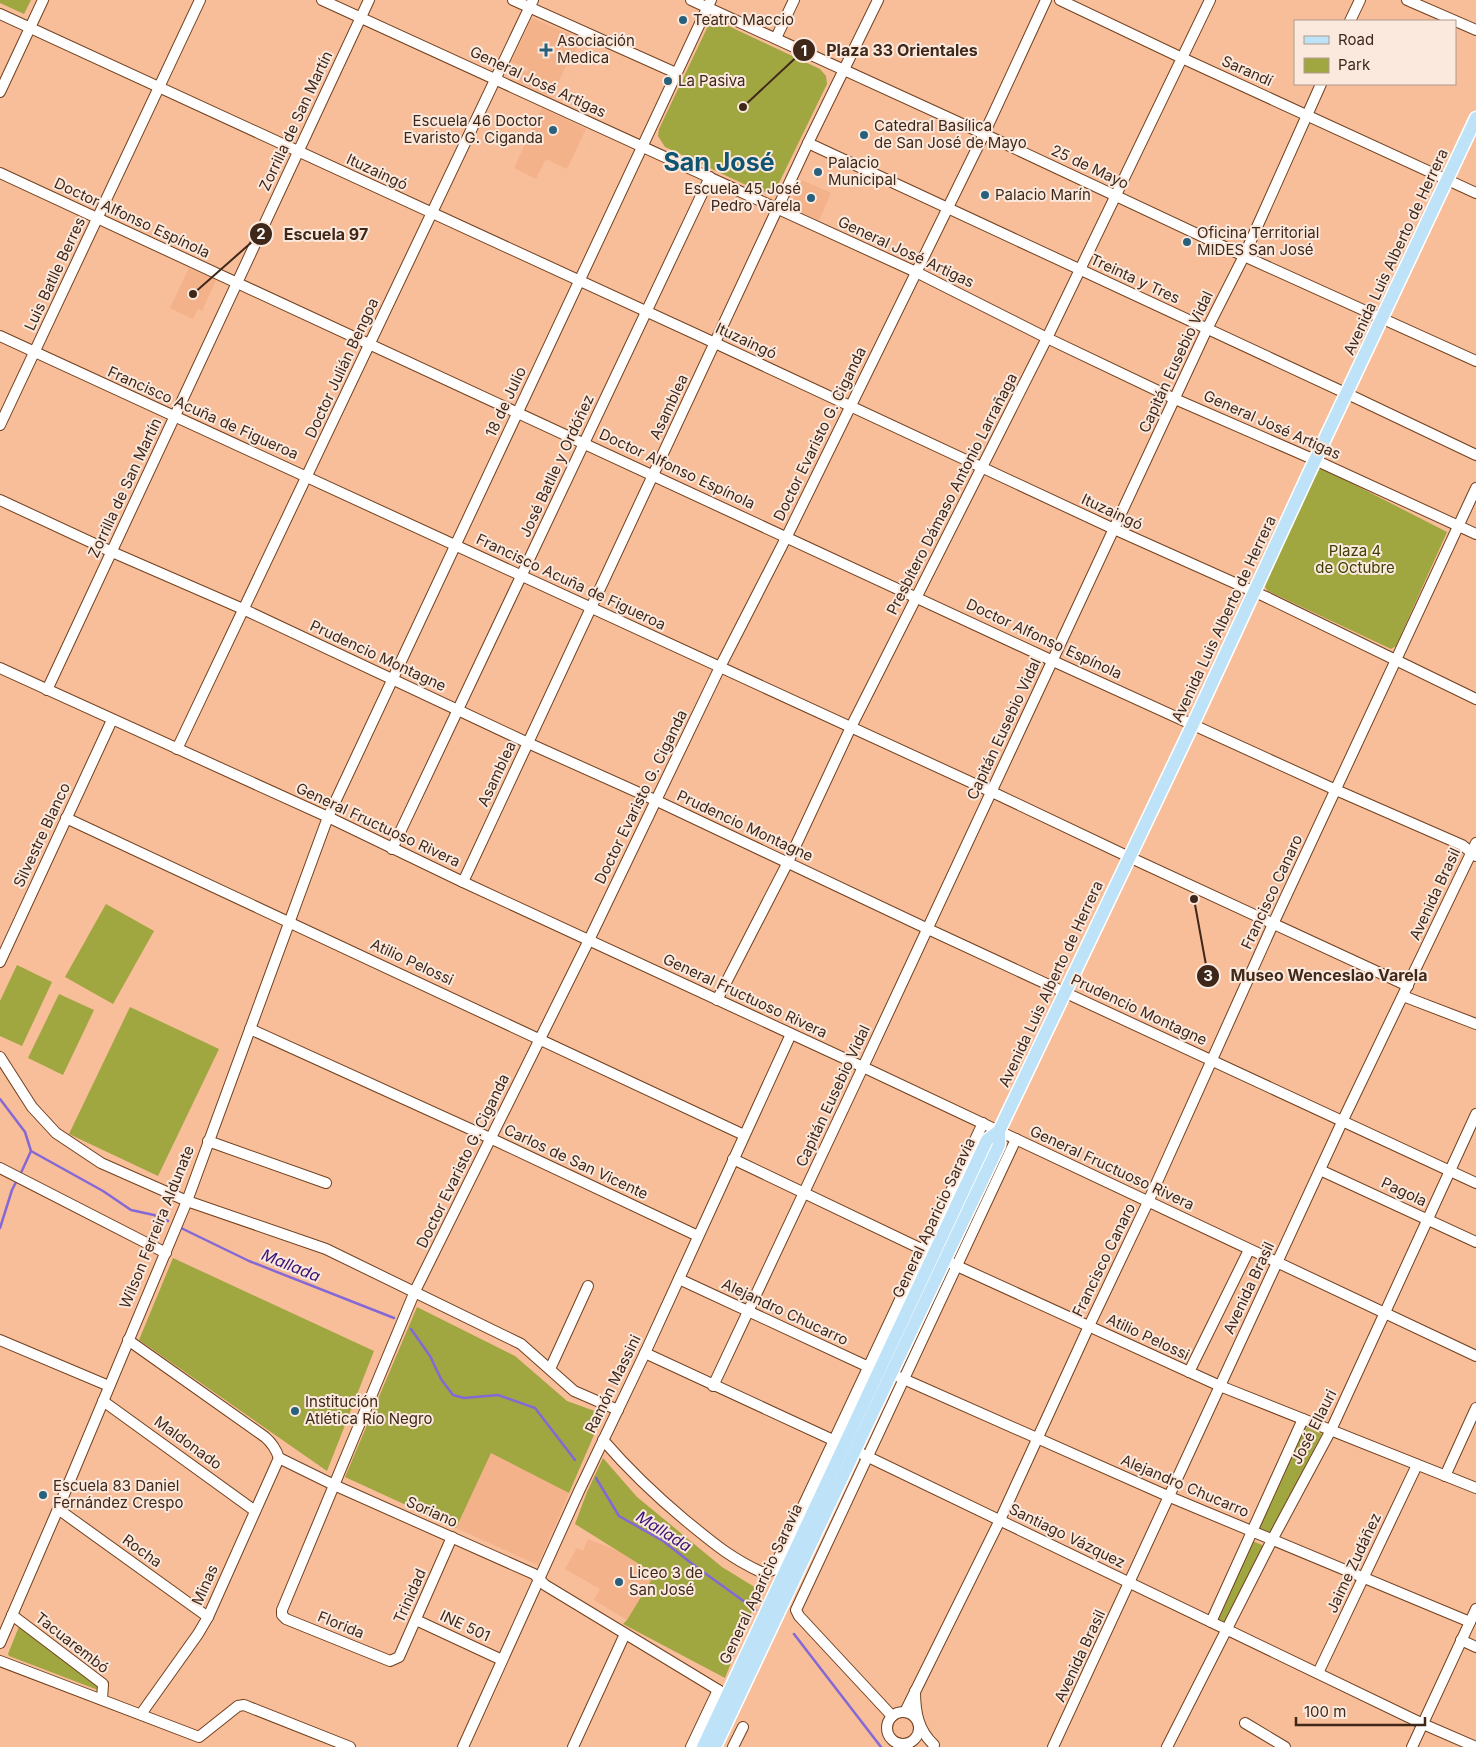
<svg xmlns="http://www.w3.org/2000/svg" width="1476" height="1747" viewBox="0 0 1476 1747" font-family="Inter,sans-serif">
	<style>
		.built { fill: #f3b28a }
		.green { fill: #a0a640 }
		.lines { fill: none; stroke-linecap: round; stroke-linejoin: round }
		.stream { stroke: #8469d6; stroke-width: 2.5 }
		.minor-casing { stroke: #72411f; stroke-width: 12 }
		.major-casing { stroke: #fff; stroke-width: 15 }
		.minor { stroke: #fff; stroke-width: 10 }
		.major { stroke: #bee3f8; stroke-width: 12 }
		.poi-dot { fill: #29607b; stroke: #fbe9de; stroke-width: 2 }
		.labels { text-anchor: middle; stroke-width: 4; stroke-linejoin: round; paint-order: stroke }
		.poi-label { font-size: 15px; fill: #3f281a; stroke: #fbe9de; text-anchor: start }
		.street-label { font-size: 15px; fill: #3f281a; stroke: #fbe9de }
		.park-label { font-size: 15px; fill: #3d4004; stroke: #fbe9de }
		.water-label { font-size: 16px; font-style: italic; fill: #391276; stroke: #fbe9de }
		.town-label { font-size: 25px; font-weight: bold; fill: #0f5471; stroke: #fbe9de }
		.leader { fill: none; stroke: #3f281a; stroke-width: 2 }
		.callout-dot { fill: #3f281a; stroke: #fbe9de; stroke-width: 2 }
		.mark-label { font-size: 15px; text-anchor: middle; font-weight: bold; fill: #fff }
		.callout-label { font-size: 16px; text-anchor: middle; font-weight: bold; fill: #3f281a; stroke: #fbe9de; stroke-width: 4; stroke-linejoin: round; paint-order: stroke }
	</style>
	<rect width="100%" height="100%" fill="#f8bd99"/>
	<g class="built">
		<path d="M532 18 581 39 569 66 566 65 552 98 518 82 520 77 516 75 519 69 527 72 529 68 511 62Z"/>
		<path d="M542 108 586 129 567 169 546 159 536 179 514 168Z"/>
		<path d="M802 180 831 193 819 220 789 207Z"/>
		<path d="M189 268 216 280 202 311 198 309 193 319 170 308Z"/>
		<path d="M490 1452 569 1493 538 1565 456 1528Z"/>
		<path d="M588 1539 618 1551 655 1574 627 1620 594 1600 600 1589 565 1569 577 1548 583 1551Z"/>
	</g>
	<g class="green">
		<path d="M0 0H31L24 14 0 3Z"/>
		<path d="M720 22 820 69 826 76 827 84 778 185 771 191 761 192 665 147 658 136 659 129 707 28 713 23Z"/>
		<path d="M1320 469H1324L1447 532 1396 646 1391 649 1268 591 1264 586V582L1316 472Z"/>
		<path d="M106 904 154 931 113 1004 65 977Z"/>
		<path d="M17 965 52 982 22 1046 0 1036V1001Z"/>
		<path d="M59 994 94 1010 63 1075 28 1058Z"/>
		<path d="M130 1007 219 1049 158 1176 69 1134Z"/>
		<path d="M173 1258 374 1351 327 1471 139 1340Z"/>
		<path d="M417 1307 515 1356 567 1401 603 1414 569 1493 491 1453 456 1528 345 1477Z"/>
		<path d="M1305 1427 1322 1434 1270 1533 1258 1528Z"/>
		<path d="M603 1458 637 1497 722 1567 761 1591 743 1632 725 1678 623 1624 627 1620 655 1574 575 1524 587 1492Z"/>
		<path d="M1252 1541 1265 1546 1226 1622 1216 1619Z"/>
		<path d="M20 1624 100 1684 98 1690 9 1656 8 1654Z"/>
	</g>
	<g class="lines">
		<g class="stream">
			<path d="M0 1099 25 1132 31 1151 103 1191 131 1210 154 1215 168 1221"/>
			<path d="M20 1175 31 1151"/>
			<path d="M0 1228 12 1190 17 1180"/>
			<path d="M181 1228 249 1261 394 1318"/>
			<path d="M411 1329 430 1356 441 1379 453 1395 464 1398 498 1395 535 1408 575 1460"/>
			<path d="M596 1478 619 1516 663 1541 695 1566 756 1610"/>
			<path d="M794 1634 881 1747"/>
		</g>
		<g class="minor-casing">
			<g id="minor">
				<path d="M322 0 916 272 1047 338 1175 399 1315 460 1476 534"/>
				<path d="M513 0 676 73"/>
				<path d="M691 0 984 134 1244 256 1476 361"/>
				<path d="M1060 0 1182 58 1476 193"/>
				<path d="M1407 0 1476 30"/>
				<path d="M0 14 715 343 1114 529 1266 597 1476 699"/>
				<path d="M1350 21 1360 0"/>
				<path d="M776 38 794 0"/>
				<path d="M0 92 43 0"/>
				<path d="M808 143 1354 397 1476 455"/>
				<path d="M0 173 1053 661 1336 790 1462 845 1476 856"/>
				<path d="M0 336 992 792 1129 857 1408 986"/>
				<path d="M0 425 200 0"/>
				<path d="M0 500 112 552 243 609 528 743 655 800 928 929 1476 1183"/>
				<path d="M0 668 328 817 463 882 863 1067 1476 1356"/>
				<path d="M47 690 369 0"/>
				<path d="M177 749 533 0"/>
				<path d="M66 818 744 1135"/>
				<path d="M392 849 710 177"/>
				<path d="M463 882 808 143 878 0"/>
				<path d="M0 962 112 720"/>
				<path d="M1403 996 1476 1024"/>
				<path d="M717 1000 788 862 851 727 1047 338 1210 0"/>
				<path d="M250 1029 490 1138 698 1236"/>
				<path d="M0 1057 32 1107 56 1133 101 1163 187 1201 326 1249 521 1344 574 1391 618 1410"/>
				<path d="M208 1141 326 1183"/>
				<path d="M733 1159 957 1266 1220 1386 1476 1488"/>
				<path d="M0 1168 166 1253"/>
				<path d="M1320 1170 1476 1242"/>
				<path d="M679 1279 873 1369"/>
				<path d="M0 1340 109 1386"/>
				<path d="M128 1340 265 1437C272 1443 276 1449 279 1458L334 1485 534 1574 545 1585 733 1699"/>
				<path d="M645 1353 833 1440 1423 1724 1476 1747"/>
				<path d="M550 1369 588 1286"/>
				<path d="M1189 1372 1249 1250"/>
				<path d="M899 1377 1170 1497 1470 1622"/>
				<path d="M713 1386 863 1067 1207 329 1244 256 1321 84"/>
				<path d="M103 1401 255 1511"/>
				<path d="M603 1440C628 1469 655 1495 685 1520 712 1542 729 1557 761 1572H766L773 1570 983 1123"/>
				<path d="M1445 1476 1476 1408"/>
				<path d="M58 1509 208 1617"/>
				<path d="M452 1537 399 1657 390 1661 286 1619 282 1615V1610L415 1291 589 940 720 667 787 536 984 134 1046 0"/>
				<path d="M12 1615 103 1684 102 1699"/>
				<path d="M416 1620 502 1660"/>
				<path d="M1211 1622 1303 1419"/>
				<path d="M1461 1640 1476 1647"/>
				<path d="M0 1643 58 1509 187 1201 328 817 711 0"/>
				<path d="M0 1661 199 1737 238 1706 244 1705 350 1747"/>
				<path d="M1318 1673 1417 1465"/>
				<path d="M915 1691C915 1712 918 1730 934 1745"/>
				<path d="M905 1712 1000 1520 1089 1326 1148 1202 1273 924 1476 488"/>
				<circle cx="903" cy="1728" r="16"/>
				<path d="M141 1714 198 1634 208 1617 279 1458"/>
				<path d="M892 1716 799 1616 796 1610 1016 1139"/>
				<path d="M1245 1723 1285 1747"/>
				<path d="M463 1747 579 1491 645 1353 791 1034"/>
				<path d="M573 1747 625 1634"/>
				<path d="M691 1747 718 1690"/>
				<path d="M733 1747 743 1727"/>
				<path d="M1053 1747 1342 1122 1476 843"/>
				<path d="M1167 1747 1272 1540 1331 1430 1476 1114"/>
				<path d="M1412 1747 1476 1609"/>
			</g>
		</g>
		<g class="major-casing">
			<g id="major">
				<path d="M703 1747 987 1140 999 1131 1193 724 1315 460 1476 118"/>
				<path d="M715 1747 999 1145V1131"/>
			</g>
		</g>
		<use href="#minor" class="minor"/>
		<use href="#major" class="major"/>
	</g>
	<g class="poi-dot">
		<circle cx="683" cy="20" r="5"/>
		<path d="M543.5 42.5h5v5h5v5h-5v5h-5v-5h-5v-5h5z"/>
		<circle cx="668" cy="81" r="5"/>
		<circle cx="553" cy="130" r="5"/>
		<circle cx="864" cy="135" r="5"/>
		<circle cx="818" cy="172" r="5"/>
		<circle cx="985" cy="195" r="5"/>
		<circle cx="811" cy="198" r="5"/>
		<circle cx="1187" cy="242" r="5"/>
		<circle cx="295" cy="1411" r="5"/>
		<circle cx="43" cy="1495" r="5"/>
		<circle cx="619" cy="1582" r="5"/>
	</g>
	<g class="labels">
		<g class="poi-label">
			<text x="693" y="25">Teatro Maccio</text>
			<text x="557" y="46">Asociación<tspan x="557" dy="17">Medica</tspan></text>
			<text x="678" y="86">La Pasiva</text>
			<text x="543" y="126" text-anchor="end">Escuela 46 Doctor<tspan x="543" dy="17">Evaristo G. Ciganda</tspan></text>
			<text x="874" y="131">Catedral Basílica<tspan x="874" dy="17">de San José de Mayo</tspan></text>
			<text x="828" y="168">Palacio<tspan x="828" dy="17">Municipal</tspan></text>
			<text x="801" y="194" text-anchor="end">Escuela 45 José<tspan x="801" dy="17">Pedro Varela</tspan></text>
			<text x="995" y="200">Palacio Marín</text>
			<text x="1197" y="238">Oficina Territorial<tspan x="1197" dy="17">MIDES San José</tspan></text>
			<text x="305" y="1407">Institución<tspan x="305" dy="17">Atlética Río Negro</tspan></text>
			<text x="53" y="1491">Escuela 83 Daniel<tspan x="53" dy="17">Fernández Crespo</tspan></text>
			<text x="629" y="1578">Liceo 3 de<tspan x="629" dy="17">San José</tspan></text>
		</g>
		<g class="street-label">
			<text transform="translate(1247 71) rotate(24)" y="5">Sarandí</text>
			<text transform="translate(538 82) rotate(25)" y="5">General José Artigas</text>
			<text transform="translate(296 121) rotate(-65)" y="5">Zorrilla de San Martín</text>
			<text transform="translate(1090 167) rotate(25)" y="5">25 de Mayo</text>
			<text transform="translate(377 172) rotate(25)" y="5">Ituzaingó</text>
			<text transform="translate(132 218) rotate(25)" y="5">Doctor Alfonso Espínola</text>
			<text transform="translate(906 252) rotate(25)" y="5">General José Artigas</text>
			<text transform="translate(1396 252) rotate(-65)" y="5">Avenida Luis Alberto de Herrera</text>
			<text transform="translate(55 274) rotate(-65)" y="5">Luis Batlle Berres</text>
			<text transform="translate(1135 279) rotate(25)" y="5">Treinta y Tres</text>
			<text transform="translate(746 341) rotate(25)" y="5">Ituzaingó</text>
			<text transform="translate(1176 362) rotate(-65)" y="5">Capitán Eusebio Vidal</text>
			<text transform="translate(342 368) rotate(-65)" y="5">Doctor Julián Bengoa</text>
			<text transform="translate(506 402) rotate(-65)" y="5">18 de Julio</text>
			<text transform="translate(669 407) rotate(-65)" y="5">Asamblea</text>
			<text transform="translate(203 413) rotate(24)" y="5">Francisco Acuña de Figueroa</text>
			<text transform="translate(1272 425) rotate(24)" y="5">General José Artigas</text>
			<text transform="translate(820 434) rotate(-64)" y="5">Doctor Evaristo G. Ciganda</text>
			<text transform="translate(557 466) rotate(-65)" y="5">José Batlle y Ordóñez</text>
			<text transform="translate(677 469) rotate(25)" y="5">Doctor Alfonso Espínola</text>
			<text transform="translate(125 488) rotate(-65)" y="5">Zorrilla de San Martín</text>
			<text transform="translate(952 494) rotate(-63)" y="5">Presbítero Dámaso Antonio Larrañaga</text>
			<text transform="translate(1112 512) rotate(25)" y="5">Ituzaingó</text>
			<text transform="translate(571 582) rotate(25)" y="5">Francisco Acuña de Figueroa</text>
			<text transform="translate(1224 619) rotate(-65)" y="5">Avenida Luis Alberto de Herrera</text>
			<text transform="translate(1044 639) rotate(25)" y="5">Doctor Alfonso Espínola</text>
			<text transform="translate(378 656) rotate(25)" y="5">Prudencio Montagne</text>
			<text transform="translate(1004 729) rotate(-65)" y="5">Capitán Eusebio Vidal</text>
			<text transform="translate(497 774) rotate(-65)" y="5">Asamblea</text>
			<text transform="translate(641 797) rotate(-64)" y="5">Doctor Evaristo G. Ciganda</text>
			<text transform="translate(378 825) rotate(25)" y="5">General Fructuoso Rivera</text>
			<text transform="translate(745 826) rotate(25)" y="5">Prudencio Montagne</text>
			<text transform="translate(42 835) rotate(-65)" y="5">Silvestre Blanco</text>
			<text transform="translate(1272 892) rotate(-65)" y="5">Francisco Canaro</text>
			<text transform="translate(1435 894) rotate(-65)" y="5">Avenida Brasil</text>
			<text transform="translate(412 962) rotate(25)" y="5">Atilio Pelossi</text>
			<text transform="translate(1051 984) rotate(-65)" y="5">Avenida Luis Alberto de Herrera</text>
			<text transform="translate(745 996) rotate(25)" y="5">General Fructuoso Rivera</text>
			<text transform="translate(1139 1010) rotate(25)" y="5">Prudencio Montagne</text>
			<text transform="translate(833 1096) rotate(-65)" y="5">Capitán Eusebio Vidal</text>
			<text transform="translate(463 1161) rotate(-64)" y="5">Doctor Evaristo G. Ciganda</text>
			<text transform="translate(576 1162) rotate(25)" y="5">Carlos de San Vicente</text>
			<text transform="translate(1112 1168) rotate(25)" y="5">General Fructuoso Rivera</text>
			<text transform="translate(1404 1192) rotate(25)" y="5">Pagola</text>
			<text transform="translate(934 1218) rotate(-65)" y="5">General Aparicio Saravia</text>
			<text transform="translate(157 1227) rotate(-68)" y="5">Wilson Ferreira Aldunate</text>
			<text transform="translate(1104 1260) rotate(-64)" y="5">Francisco Canaro</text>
			<text transform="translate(1249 1288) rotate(-65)" y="5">Avenida Brasil</text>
			<text transform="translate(785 1312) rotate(25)" y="5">Alejandro Chucarro</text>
			<text transform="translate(1148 1337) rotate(25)" y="5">Atilio Pelossi</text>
			<text transform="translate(613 1384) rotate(-64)" y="5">Ramón Massini</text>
			<text transform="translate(1314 1427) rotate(-63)" y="5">José Ellauri</text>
			<text transform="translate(188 1443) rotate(36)" y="5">Maldonado</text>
			<text transform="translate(1185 1486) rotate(23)" y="5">Alejandro Chucarro</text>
			<text transform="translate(432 1512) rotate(24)" y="5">Soriano</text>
			<text transform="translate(1067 1536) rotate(26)" y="5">Santiago Vázquez</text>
			<text transform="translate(142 1551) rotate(36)" y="5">Rocha</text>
			<text transform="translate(1354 1563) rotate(-65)" y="5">Jaime Zudáñez</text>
			<text transform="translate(761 1584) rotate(-65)" y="5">General Aparicio Saravia</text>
			<text transform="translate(205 1585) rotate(-66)" y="5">Minas</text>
			<text transform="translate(410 1596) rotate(-66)" y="5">Trinidad</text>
			<text transform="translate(341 1625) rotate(22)" y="5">Florida</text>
			<text transform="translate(465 1626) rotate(25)" y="5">INE 501</text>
			<text transform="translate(72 1643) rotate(38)" y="5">Tacuarembó</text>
			<text transform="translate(1080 1656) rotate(-65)" y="5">Avenida Brasil</text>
		</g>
		<g class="park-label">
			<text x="1355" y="556">Plaza 4<tspan x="1355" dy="17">de Octubre</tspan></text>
		</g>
		<g class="water-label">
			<text transform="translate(291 1265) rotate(22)" y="6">Mallada</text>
			<text transform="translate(664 1531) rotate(32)" y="6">Mallada</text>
		</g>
		<g class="town-label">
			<text x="719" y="171">San José</text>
		</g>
	</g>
	<path class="leader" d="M743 107L804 50M193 294L261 234M1194 899L1208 976"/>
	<g class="callout-dot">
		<circle cx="743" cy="107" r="5"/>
		<circle cx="193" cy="294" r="5"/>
		<circle cx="1194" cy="899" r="5"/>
		<circle cx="804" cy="50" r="12"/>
		<circle cx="261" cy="234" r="12"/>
		<circle cx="1208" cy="976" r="12"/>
	</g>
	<g class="mark-label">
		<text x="804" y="56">1</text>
		<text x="261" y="239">2</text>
		<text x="1208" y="981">3</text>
	</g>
	<g class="callout-label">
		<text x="902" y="56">Plaza 33 Orientales</text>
		<text x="326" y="240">Escuela 97</text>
		<text x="1329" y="981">Museo Wenceslao Varela</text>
	</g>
	<rect x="1294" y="20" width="162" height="65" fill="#fbe9de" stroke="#b09c90"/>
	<rect x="1304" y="36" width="25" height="8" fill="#bee3f8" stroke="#b09c90"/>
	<text x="1338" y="45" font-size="15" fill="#3f281a">Road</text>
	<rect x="1304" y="58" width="25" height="15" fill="#a0a640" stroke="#b09c90"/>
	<text x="1338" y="70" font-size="15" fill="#3f281a">Park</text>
	<path d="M1296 1717v8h129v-8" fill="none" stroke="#3f281a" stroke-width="2.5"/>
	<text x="1304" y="1717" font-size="15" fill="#3f281a" stroke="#fbe9de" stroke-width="4" paint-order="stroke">100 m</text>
</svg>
